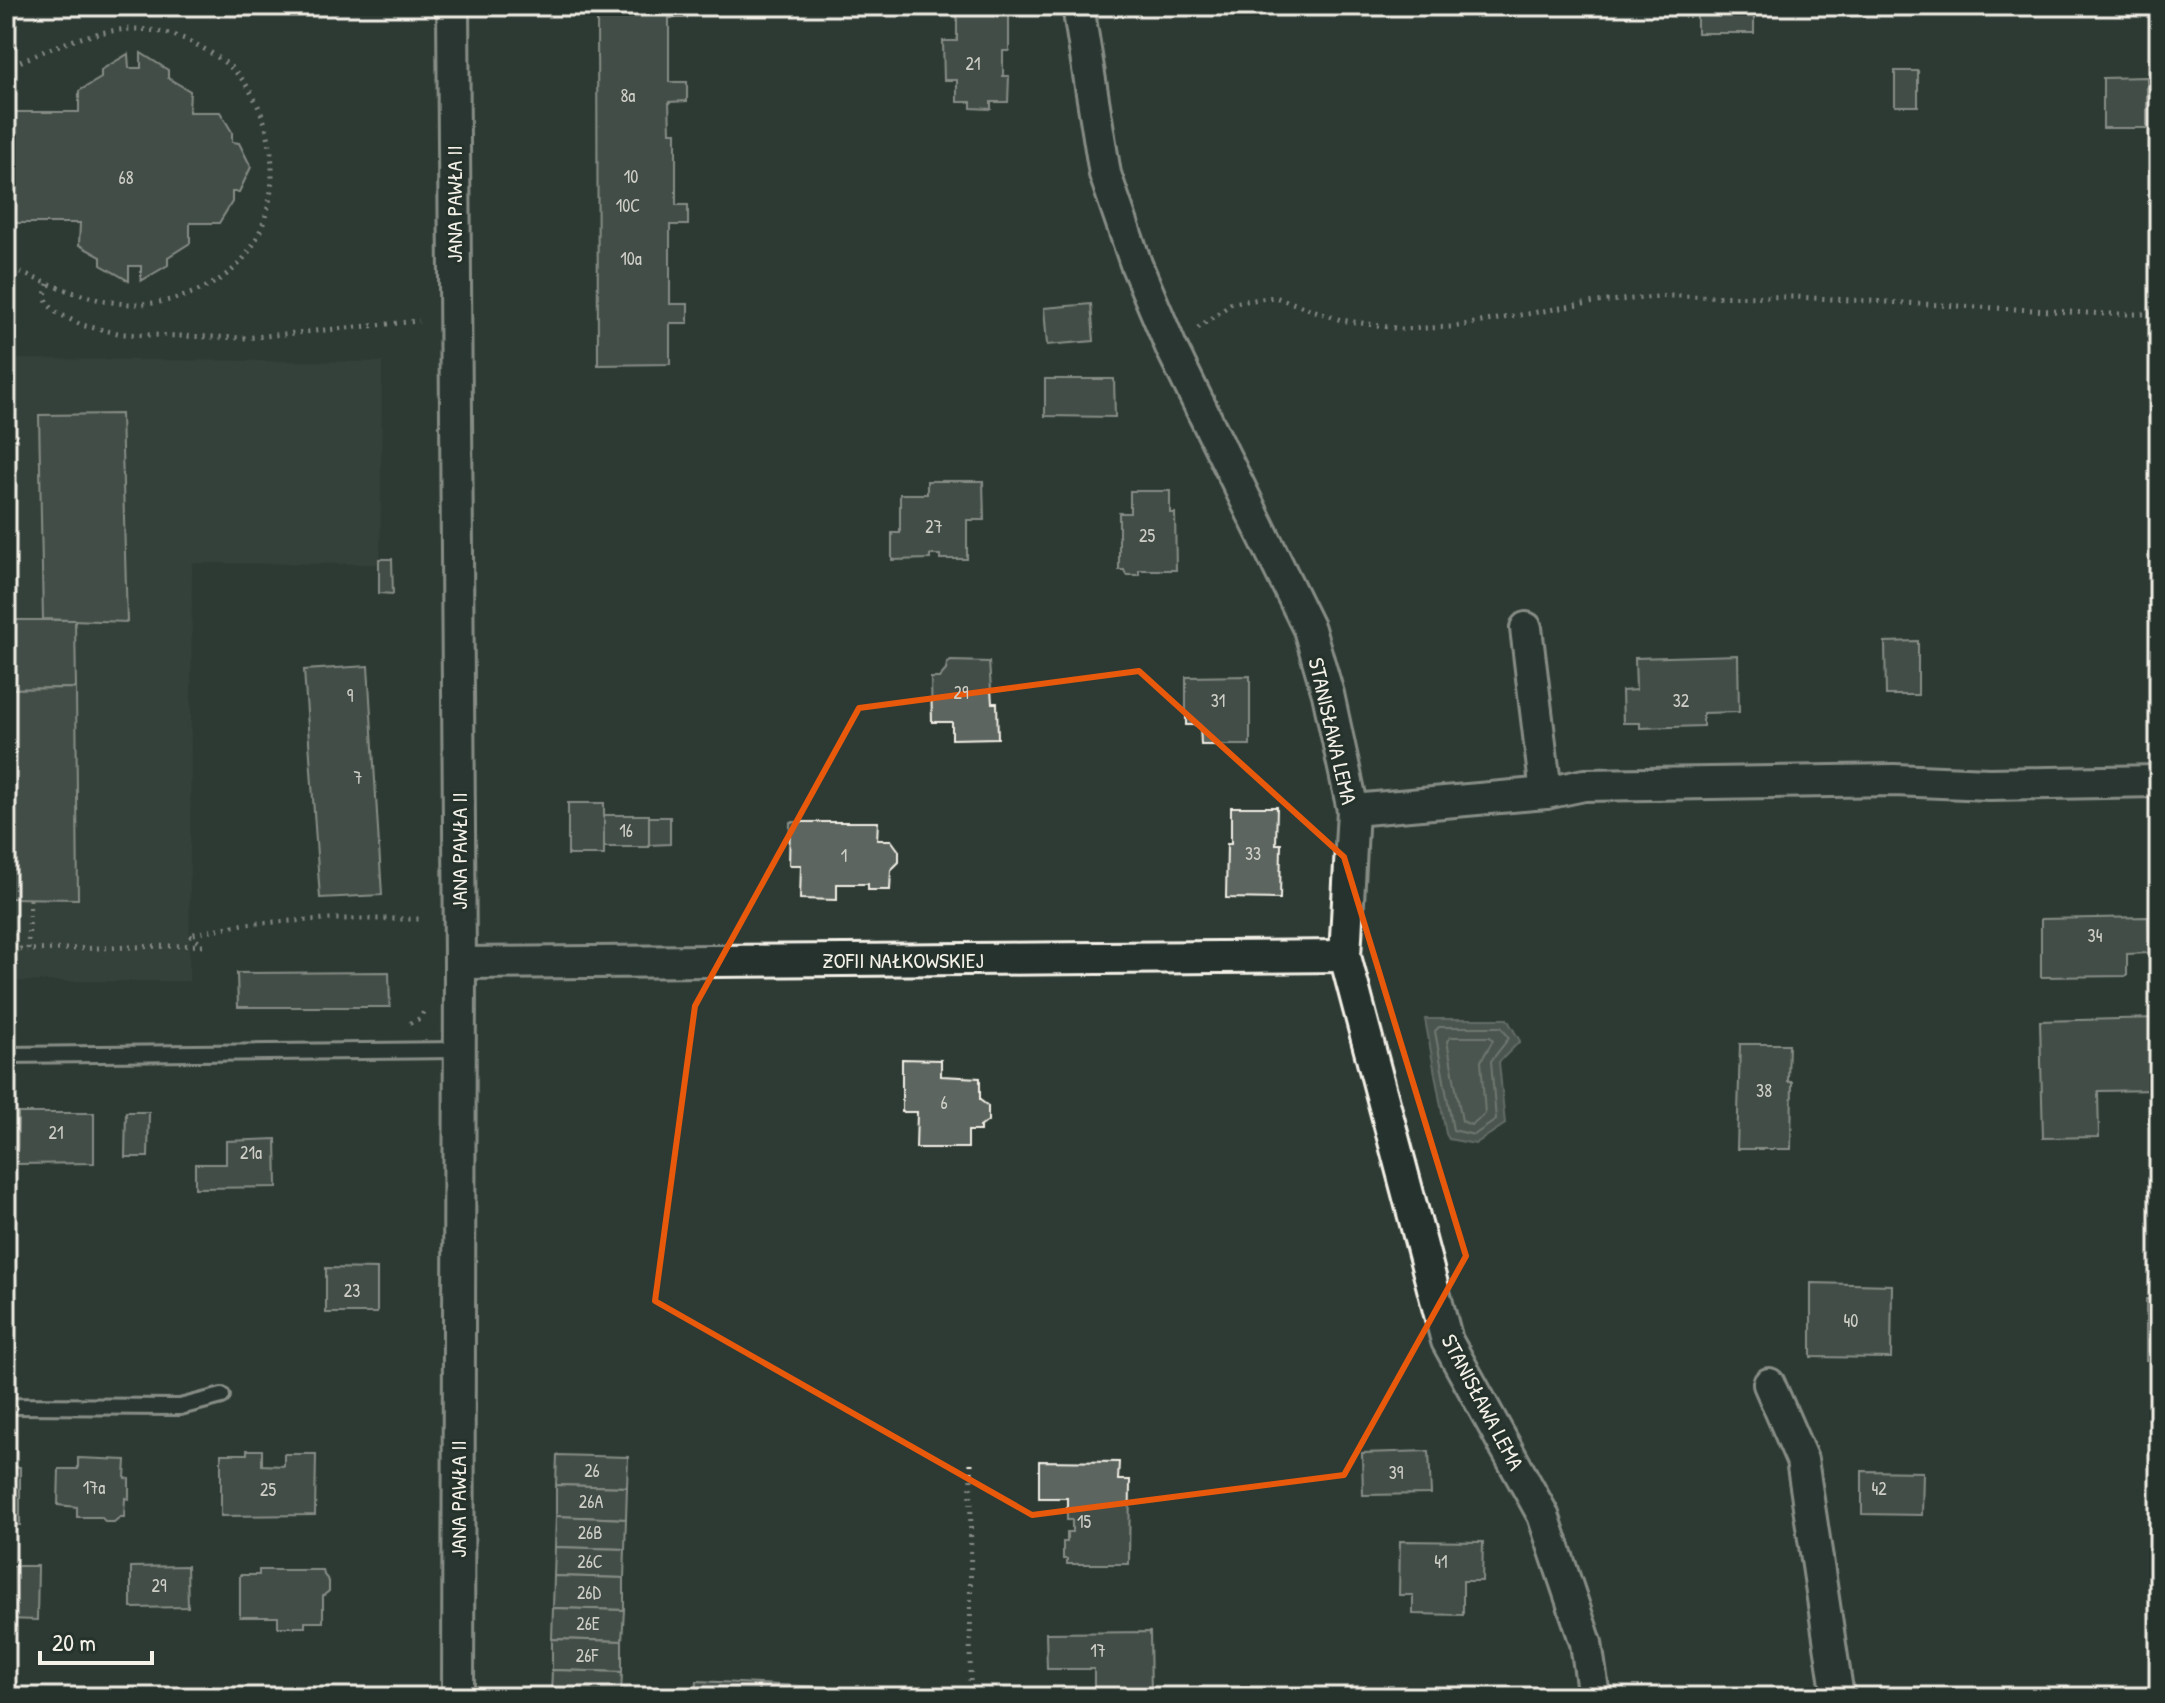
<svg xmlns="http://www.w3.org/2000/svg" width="2165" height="1703" viewBox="0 0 2165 1703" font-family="'Patrick Hand',sans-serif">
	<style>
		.built { fill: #3c4841 }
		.water { fill: #6f7770; stroke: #a4a8a0; stroke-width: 2 }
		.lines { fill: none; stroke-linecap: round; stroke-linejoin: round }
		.shore { stroke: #bfc0b8; stroke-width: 2 }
		.building { fill: #5c655e; stroke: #f4f1e8; stroke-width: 2 }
		.lane-casing { stroke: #f4f1e8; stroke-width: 20 }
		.street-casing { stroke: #f4f1e8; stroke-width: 36 }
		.path { stroke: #f4f1e8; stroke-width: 5; stroke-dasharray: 2 6; stroke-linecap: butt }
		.lane { stroke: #26332d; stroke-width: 14 }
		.street { stroke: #26332d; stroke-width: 30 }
		.marked { fill: none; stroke: #e8590c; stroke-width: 6; stroke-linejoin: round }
		.labels { text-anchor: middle; stroke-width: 6; stroke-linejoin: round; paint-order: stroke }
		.number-label { font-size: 18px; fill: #cecec6 }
		.street-label { font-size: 22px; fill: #f4f1e8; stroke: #26332d }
	</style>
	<rect width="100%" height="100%" fill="#2e3b34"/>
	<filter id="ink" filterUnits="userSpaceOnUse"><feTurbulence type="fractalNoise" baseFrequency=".0125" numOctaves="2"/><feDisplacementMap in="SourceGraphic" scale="16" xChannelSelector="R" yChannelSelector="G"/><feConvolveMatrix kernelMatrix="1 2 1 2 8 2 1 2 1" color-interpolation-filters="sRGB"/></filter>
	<g filter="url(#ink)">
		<path class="built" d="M6 359 382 362 380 564 192 563 189 981H6Z"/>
		<path class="water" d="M1425 1019H1507L1520 1041 1499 1062 1505 1124 1475 1144 1449 1139 1446 1134Z"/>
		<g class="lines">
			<g class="shore">
				<path d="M1439 1027H1501L1509 1038 1491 1061 1496 1120 1474 1135 1453 1130 1435 1031Z"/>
				<path d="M1451 1037H1490L1493 1040 1481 1061 1485 1114 1471 1125 1462 1121 1447 1041Z"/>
			</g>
		</g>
		<g class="building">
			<path d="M597 6H687V18H669V82H687V101L669 102 670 132H676V205H688V225H670V304H688V323H670V364L598 365Z"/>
			<path d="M949 6 1009 8V51H1003V76H1009L1008 102H991V109L971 108V102H957V80H944L943 41H957V11H949Z"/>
			<path d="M1697 6H1737V9H1754V33H1697Z"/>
			<path d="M141 53 168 70V78L190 91 189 112H220L232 132V142L239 143 251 167 239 192H232V202L219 223H190V243L168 257V265L141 281V266H129V281L101 265V257L79 245 80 223H6V112H79V91L101 78V70L128 54 129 68H141Z"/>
			<rect x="1895" y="71" width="23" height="35"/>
			<path d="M2147 77V128H2103V78Z"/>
			<path d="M1091 304 1094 341 1047 345 1044 308Z"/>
			<path d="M1045 379H1114L1115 417 1045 416Z"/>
			<path d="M121 414 127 622 43 619 39 415Z"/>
			<path d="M927 481H983L984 520H967V559H940V555H930V559L892 560V533H900V494H927Z"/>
			<path d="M1130 491H1170V513H1175L1176 570H1139V575H1126L1124 570H1119V513H1130Z"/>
			<path d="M379 559H392L393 594 379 593Z"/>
			<path d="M6 620H75L76 688 6 689Z"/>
			<path d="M1918 641V695H1886L1885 642Z"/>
			<path d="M1738 655 1739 712 1703 713V726L1640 728V723H1623L1622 691 1636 690 1635 658Z"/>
			<path d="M951 661 989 662 992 703H997L998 738 952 739V722H932L931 678H939L946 670 947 663Z"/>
			<path d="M368 666 382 895 320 898 304 670Z"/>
			<path d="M1250 676V745H1201L1200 725H1186V677Z"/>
			<path d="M76 688 78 899 6 898V689Z"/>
			<rect x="568" y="803" width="36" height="52"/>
			<path d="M1231 807H1277L1276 844H1281L1280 899 1226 898 1227 844H1231Z"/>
			<rect x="604" y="815" width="45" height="32"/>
			<path d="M649 817H670V844L649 845Z"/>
			<path d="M790 822H878L877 840H891L899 851V862L891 870 890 890H868V884H837V900L800 899 801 865H789Z"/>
			<path d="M2148 917 2149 953 2127 954V976L2041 977V919Z"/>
			<path d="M389 972 390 1007H238L237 973Z"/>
			<path d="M2159 1018V1090L2098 1091 2099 1137 2043 1138 2040 1021Z"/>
			<path d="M1740 1044H1789L1788 1082H1792L1791 1149H1737Z"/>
			<path d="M902 1059 941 1060V1076L980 1078V1100L988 1106V1121L980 1127V1131H968V1148H916L917 1112H902Z"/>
			<path d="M126 1112H149L148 1157H125Z"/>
			<path d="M18 1113H94V1163L17 1164Z"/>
			<path d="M276 1139 277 1187 195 1188V1164H226V1141Z"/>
			<path d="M326 1268 377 1269V1313H326Z"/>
			<path d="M1811 1283 1892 1285 1891 1358 1811 1357Z"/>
			<rect x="2146" y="1299" width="13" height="61"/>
			<path d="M247 1450H262V1465L284 1466V1454H316L315 1515 221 1516V1454H247Z"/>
			<path d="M1429 1451 1431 1494 1363 1495 1362 1453Z"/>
			<path d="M557 1455 628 1457 627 1487 556 1485Z"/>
			<path d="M78 1458 126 1460 125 1478 129 1479V1499L125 1498 124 1517H120L114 1522H106L101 1517H77V1507L58 1505 59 1469H78Z"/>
			<path d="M1039 1461 1119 1462 1118 1480H1130L1129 1564H1067V1559H1063V1542H1067V1532H1072V1520H1067V1498H1039Z"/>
			<rect x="6" y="1467" width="14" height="58"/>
			<path d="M1862 1471 1923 1472 1922 1515 1862 1514Z"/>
			<path d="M556 1485 627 1487 626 1519 556 1516Z"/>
			<path d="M556 1516 626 1519 625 1549 555 1547Z"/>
			<path d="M1400 1541 1483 1542 1482 1581H1463V1615L1413 1614V1595H1399Z"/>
			<path d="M555 1547 625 1549 624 1578 554 1576Z"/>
			<path d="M6 1566H38L37 1620 6 1619Z"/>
			<path d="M187 1566 188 1607 131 1608V1567Z"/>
			<path d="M259 1570H323L324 1575 329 1581V1591L323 1596V1622H305V1627H278V1617H240V1575H259Z"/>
			<path d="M554 1576 624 1578V1610L553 1608Z"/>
			<path d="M553 1608 624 1610 622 1641 552 1639Z"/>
			<path d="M1150 1632 1151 1697H1094V1669H1047L1046 1633Z"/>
			<path d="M552 1639 622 1641V1672L552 1670Z"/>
			<path d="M552 1670 622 1672 621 1697H551Z"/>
			<path d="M697 1681 759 1684 758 1697H696Z"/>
			<path d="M759 1684 821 1687 820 1697H758Z"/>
		</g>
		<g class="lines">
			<g class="lane-casing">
				<g id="lane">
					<path d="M6 1055 459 1050"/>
					<path d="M6 1402 14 1406 180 1407 222 1396"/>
				</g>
			</g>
			<g class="street-casing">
				<g id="street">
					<path d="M453 6 460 963 458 1697"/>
					<path d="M1078 6 1105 174 1136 264 1171 347 1309 629 1328 694 1353 810 1345 956 1447 1341 1543 1515 1586 1643 1594 1697"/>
					<path d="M1526 628 1546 793"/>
					<path d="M1353 810 1546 793 1584 785 1894 780 1989 784 2159 781"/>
					<path d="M460 963 1345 956"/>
					<path d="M1769 1384 1802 1460 1838 1697"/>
				</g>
			</g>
			<g class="path">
				<path d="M6 68C45 50 90 30 133 29 155 29 179 35 197 45 212 53 230 64 241 78 280 127 284 209 243 259 220 287 175 303 140 304 98 306 45 282 6 267"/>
				<path d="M48 284 45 295 48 304 56 312 81 325 122 334 243 338 419 321"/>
				<path d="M1198 328 1232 303 1275 297 1341 320 1401 329 1452 327 1595 302 1669 296 1795 297 2106 314H2159"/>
				<path d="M30 899 28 950 203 945 189 935 243 924 325 919H424"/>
				<path d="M6 957 20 949 28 950"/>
				<path d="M410 1023 421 1018 425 1009"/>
				<path d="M358 1695 359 1697"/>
				<path d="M970 1697 971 1460"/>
			</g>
			<use href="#lane" class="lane"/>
			<use href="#street" class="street"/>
		</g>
	</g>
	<path d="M0 0H2165V1703H0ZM1139 671 1344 857 1466 1256 1344 1475 1032 1515 655 1301 695 1006 859 708Z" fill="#2e3b34" fill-opacity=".55" fill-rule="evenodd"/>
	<path class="marked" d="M1139 671 1344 857 1466 1256 1344 1475 1032 1515 655 1301 695 1006 859 708Z"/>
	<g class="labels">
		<g class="number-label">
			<text x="973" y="70">21</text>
			<text x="628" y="102">8a</text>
			<text x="631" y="183">10</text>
			<text x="126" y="184">68</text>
			<text x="628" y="212">10C</text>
			<text x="631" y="265">10a</text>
			<text x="934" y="533">27</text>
			<text x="1147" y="542">25</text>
			<text x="961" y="699">29</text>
			<text x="350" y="702">9</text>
			<text x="1218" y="707">31</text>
			<text x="1681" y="707">32</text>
			<text x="358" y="784">7</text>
			<text x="626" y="837">16</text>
			<text x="1253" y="860">33</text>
			<text x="844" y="862">1</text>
			<text x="2095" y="942">34</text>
			<text x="1764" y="1097">38</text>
			<text x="944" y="1109">6</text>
			<text x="56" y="1139">21</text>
			<text x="251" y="1159">21a</text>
			<text x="352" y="1297">23</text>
			<text x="1851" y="1327">40</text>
			<text x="592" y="1477">26</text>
			<text x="1396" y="1479">39</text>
			<text x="94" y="1494">17a</text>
			<text x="1879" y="1495">42</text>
			<text x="268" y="1496">25</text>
			<text x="591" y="1508">26A</text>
			<text x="1084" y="1528">15</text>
			<text x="590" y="1539">26B</text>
			<text x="590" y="1568">26C</text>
			<text x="1441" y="1568">41</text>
			<text x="159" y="1592">29</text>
			<text x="589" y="1599">26D</text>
			<text x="588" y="1630">26E</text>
			<text x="1098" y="1657">17</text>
			<text x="587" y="1662">26F</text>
		</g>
		<g class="street-label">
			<text transform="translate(454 204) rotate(-90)" y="8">JANA PAWŁA II</text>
			<text transform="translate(1333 731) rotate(77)" y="8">STANISŁAWA LEMA</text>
			<text transform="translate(459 851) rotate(-90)" y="8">JANA PAWŁA II</text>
			<text x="903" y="968">ZOFII NAŁKOWSKIEJ</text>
			<text transform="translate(1483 1402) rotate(62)" y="8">STANISŁAWA LEMA</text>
			<text transform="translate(458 1499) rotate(-90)" y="8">JANA PAWŁA II</text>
		</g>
	</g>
	<rect width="2165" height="1703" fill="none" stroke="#26332d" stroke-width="32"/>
	<rect x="16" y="16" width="2133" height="1671" fill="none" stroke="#f4f1e8" stroke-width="3" filter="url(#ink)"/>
	<path d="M40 1651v12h112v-12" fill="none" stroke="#f4f1e8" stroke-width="4"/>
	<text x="52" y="1651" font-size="24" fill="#f4f1e8" stroke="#26332d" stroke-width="6" paint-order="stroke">20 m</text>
</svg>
